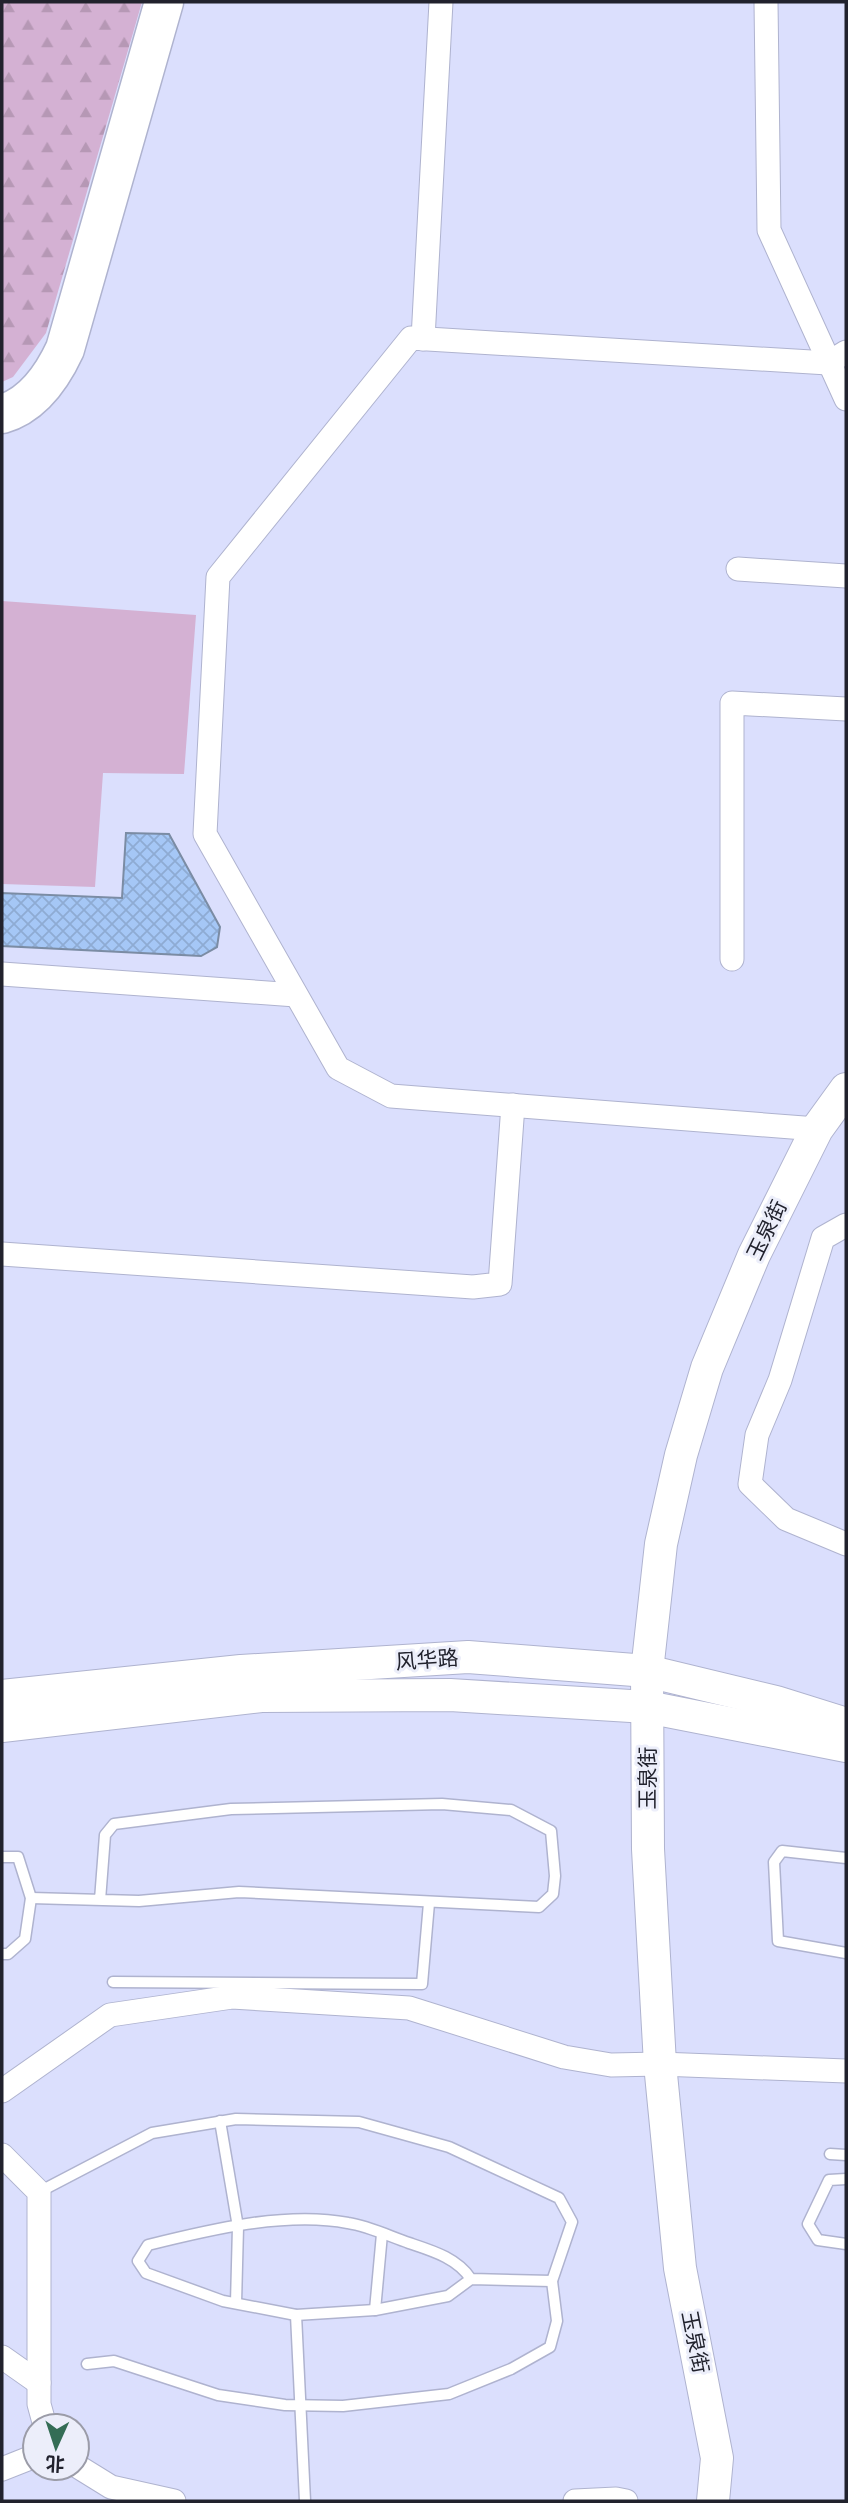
<svg xmlns="http://www.w3.org/2000/svg" width="848" height="2503" viewBox="0 0 848 2503" font-family="'Fira Sans','Noto Sans SC',sans-serif">
	<style>
		.grass { fill: #d4b1d3 }
		.forest { fill: url(#forest-firs) }
		.building { fill: url(#building-cross-hatch); stroke: #7b8ca4; stroke-width: 2 }
		.lines { fill: none; stroke-linecap: round; stroke-linejoin: round }
		.lane-casing { stroke: #afb3cf; stroke-width: 13 }
		.street-casing { stroke: #afb3cf; stroke-width: 25 }
		.secondary-casing { stroke: #afb3cf; stroke-width: 34 }
		.highway-casing { stroke: #afb3cf; stroke-width: 41 }
		.lane { stroke: #fff; stroke-width: 10 }
		.street { stroke: #fff; stroke-width: 23 }
		.secondary { stroke: #fff; stroke-width: 32 }
		.highway { stroke: #fff; stroke-width: 38 }
		.labels { text-anchor: middle; stroke-width: 6; stroke-linejoin: round; paint-order: stroke }
		.street-label { font-size: 21px; fill: #21222d; stroke: #eceefa }
	</style>
	<defs>
		<pattern id="forest-firs" width="22" height="20" patternUnits="userSpaceOnUse" patternTransform="scale(1.75)"><rect width="22" height="20" fill="#d4b1d3"/><path d="M5 1l3.5 6h-7zM16 11l3.5 6h-7z" fill="#b698b5"/></pattern>
		<pattern id="building-cross-hatch" width="8" height="8" patternUnits="userSpaceOnUse" patternTransform="scale(1.75)"><rect width="8" height="8" fill="#a5c7f6"/><path d="M0 0l8 8M0 8l8-8" fill="none" stroke="#8eabd3"/></pattern>
	</defs>
	<rect width="100%" height="100%" fill="#dbdffd"/>
	<path class="grass" d="M2 601 196 615 184 774 103 773 95 887 2 884Z"/>
	<path class="forest" d="M2 2H142L46 333 13 377 2 382Z"/>
	<path class="building" d="M126 833 169 834 220 927 217 947 201 956 2 946V893L122 898Z"/>
	<g class="lines">
		<g class="lane-casing">
			<g id="lane">
				<path d="M2 1857H18L31 1898 25 1939 8 1954H2"/>
				<path d="M846 1858 782 1851 774 1862 778 1941 846 1953"/>
				<path d="M31 1898 139 1901 239 1892 539 1907 553 1894 555 1876 551 1831 511 1810 442 1804 231 1809 114 1824 105 1835 100 1900"/>
				<path d="M113 1982 422 1984 429 1903"/>
				<path d="M220 2121 238 2227 236 2303"/>
				<path d="M830 2154 846 2155"/>
				<path d="M846 2179 829 2180 808 2224 818 2240 846 2244"/>
				<path d="M39 2192 152 2133 236 2119 359 2122 449 2147 559 2198 572 2222 552 2281 557 2321 550 2347 511 2369 449 2394 343 2406 285 2405 218 2395 114 2361 87 2364"/>
				<path d="M471 2279 448 2296 375 2310 296 2315 223 2301 146 2273 138 2261 148 2245C208 2230 286 2211 348 2223 368 2226 389 2236 409 2243 433 2251 457 2258 471 2279L552 2281"/>
				<path d="M375 2310 382 2234"/>
				<path d="M296 2315 305 2501"/>
			</g>
		</g>
		<g class="street-casing">
			<g id="street">
				<path d="M766 2 769 230 846 399"/>
				<path d="M423 339 441 2"/>
				<path d="M738 569 846 576"/>
				<path d="M732 959V703L846 709"/>
				<path d="M2 974 296 995"/>
				<path d="M817 1129 391 1096 338 1068 205 834 218 577 411 338 828 363 846 352"/>
				<path d="M846 1225 823 1238 780 1380 757 1435 750 1484 786 1519 846 1544"/>
				<path d="M2 1254 473 1287 500 1284 513 1105"/>
				<path d="M2 2091 110 2015 232 1997 409 2008 564 2057 611 2065 660 2064 846 2071"/>
				<path d="M2 2155 39 2192V2404L45 2426"/>
				<path d="M2 2357 39 2383"/>
				<path d="M77 2466 111 2487 174 2501"/>
				<path d="M2 2469 35 2456"/>
				<path d="M575 2501 616 2499 626 2501"/>
			</g>
		</g>
		<g class="secondary-casing">
			<g id="secondary">
				<path d="M2 1696 241 1671 468 1657 647 1671 776 1702 846 1724"/>
				<path d="M2 1726 261 1696 450 1695 647 1707 846 1746"/>
				<path d="M713 2501 717 2458 680 2268 660 2064 648 1849 647 1671 661 1544 681 1455 707 1368 754 1255 817 1129 846 1089"/>
			</g>
		</g>
		<g class="highway-casing">
			<path id="highway" d="M2 414C33 405 52 377 65 349L164 2"/>
		</g>
		<use href="#lane" class="lane"/>
		<use href="#street" class="street"/>
		<use href="#secondary" class="secondary"/>
		<use href="#highway" class="highway"/>
	</g>
	<g class="labels">
		<g class="street-label">
			<text transform="translate(767 1230) rotate(-64)" y="7">玉泉街</text>
			<text transform="translate(427 1660) rotate(-4)" y="7">风华路</text>
			<text transform="translate(648 1778) rotate(-90)" y="7">玉泉街</text>
			<text transform="translate(695 2342) rotate(79)" y="7">玉泉街</text>
		</g>
	</g>
	<rect width="848" height="2503" fill="none" stroke="#21222d" stroke-width="7"/>
	<g transform="translate(56 2447) rotate(183)"><circle r="33" fill="#eceefa" stroke="#9b9ca8" stroke-width="2"/>
	<path d="M0-5L12 26L0 18L-12 26Z" fill="#346d55"/>
	<text y="-10" font-size="19" font-weight="bold" text-anchor="middle" fill="#21222d">北</text>
	</g>
</svg>
